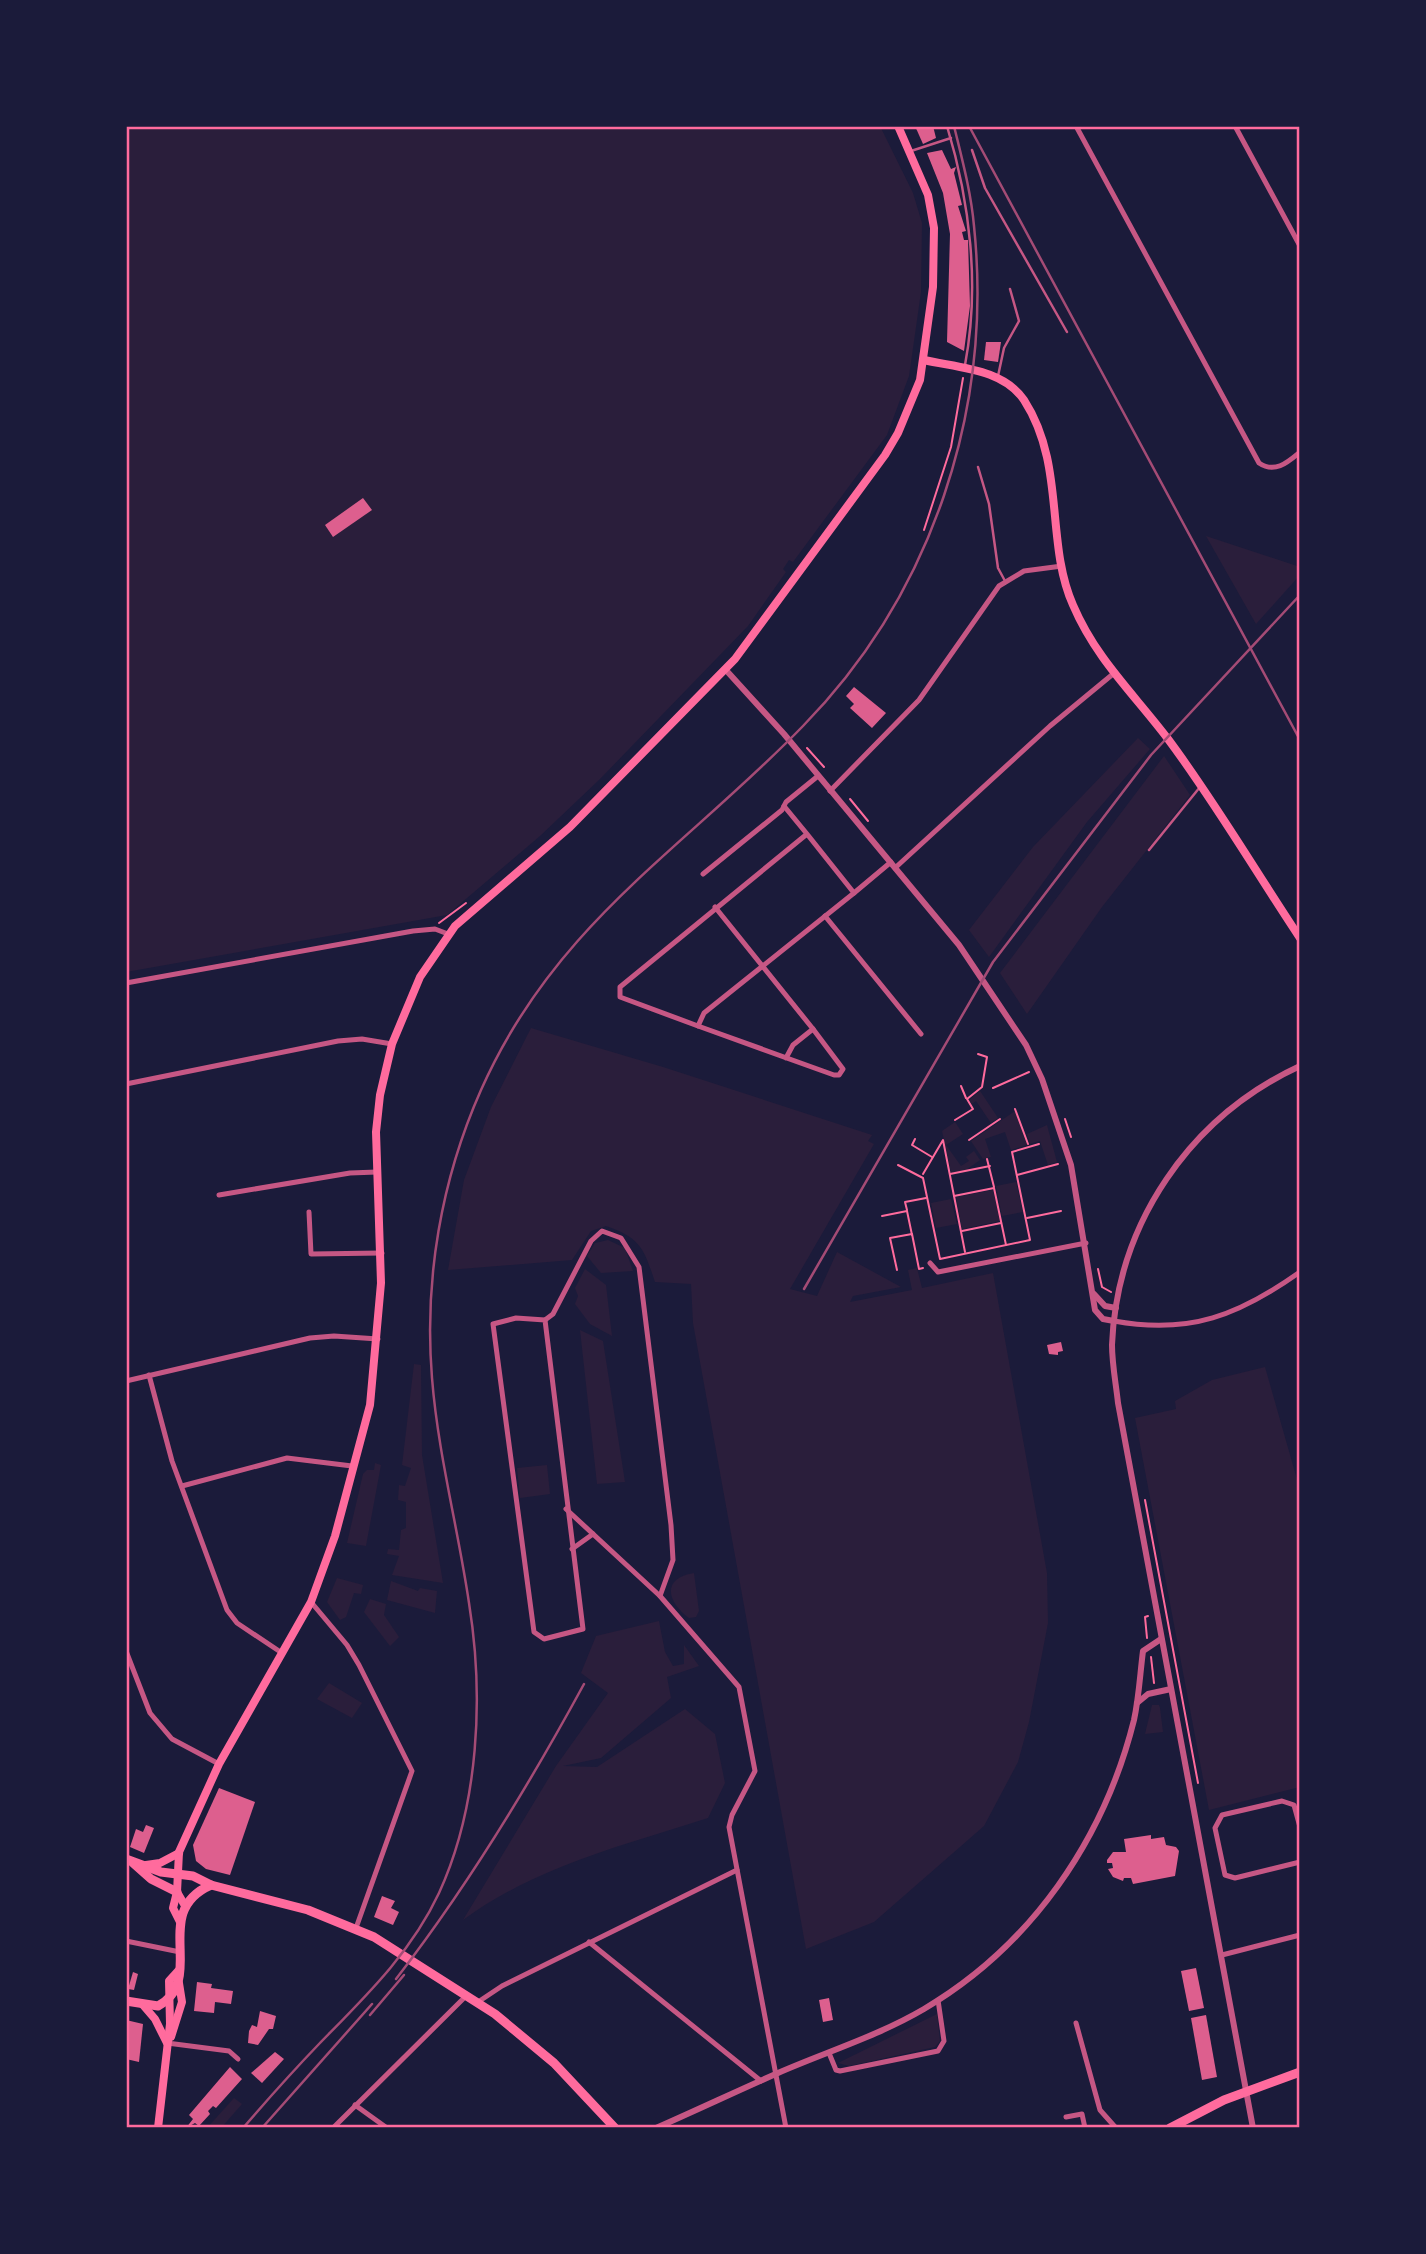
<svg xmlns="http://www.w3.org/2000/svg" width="1426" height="2254" viewBox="0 0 1426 2254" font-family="'Asap Condensed',sans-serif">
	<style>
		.green { fill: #2a1e3b }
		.building { fill: #dd5f8e }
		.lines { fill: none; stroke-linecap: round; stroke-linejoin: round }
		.path { stroke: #ff6b9d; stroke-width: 2 }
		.service { stroke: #c65784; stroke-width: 2.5 }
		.minor { stroke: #c65784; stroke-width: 5 }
		.tertiary { stroke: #c65784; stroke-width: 6 }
		.primary { stroke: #ff6b9d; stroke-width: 8 }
		.trunk { stroke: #ff6b9d; stroke-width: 9 }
		.rail { stroke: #a44b75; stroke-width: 2.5 }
		.neatline { fill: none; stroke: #ff6b9d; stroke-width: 2.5 }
	</style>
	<rect width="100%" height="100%" fill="#1b1b3a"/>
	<g class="green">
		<path d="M126 126H880L913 193 922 223 921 292 909 376 887 435 793 562 789 560 783 569 786 572 748 626 600 779 540 836 447 915 126 972Z"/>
		<path d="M1206 536 1300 567V575L1256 624Z"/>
		<path d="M1138 738 1150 749 1087 822 989 957 969 930 1033 847Z"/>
		<path d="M1164 756 1190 795 1102 907 1027 1014 1000 973Z"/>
		<path d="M531 1028 663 1067 872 1135 868 1141 874 1144 790 1289 817 1296 837 1252 901 1287 853 1296 850 1302 912 1290 908 1270 917 1268 922 1288 993 1273 1047 1573 1048 1623 1029 1722 1018 1762 984 1826 874 1922 806 1949 693 1323 691 1284 655 1282C644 1249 641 1238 606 1226L591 1231 572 1260 448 1270 464 1180 491 1107Z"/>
		<path d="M980 1091 998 1118 991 1123 976 1101 972 1104 969 1100Z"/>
		<path d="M1015 1111 1027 1145 1011 1150 1005 1132 985 1139 991 1157 983 1159 971 1141Z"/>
		<path d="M955 1122 963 1134 946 1145 961 1166 969 1161 966 1157 974 1151 980 1160 966 1170 951 1173 942 1131Z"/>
		<path d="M1047 1125 1057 1162 1048 1165 1040 1141 1030 1144 1027 1134Z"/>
		<path d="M1016 1182 1023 1212 1002 1216 996 1186Z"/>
		<path d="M993 1190 1000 1221 962 1229 956 1197Z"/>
		<path d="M951 1199 957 1224 936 1228 931 1203Z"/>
		<path d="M608 1240 625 1248 633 1271 601 1273 587 1256 595 1243Z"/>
		<path d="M585 1269 606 1285 612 1336 590 1324 575 1304 578 1296 575 1288Z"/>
		<path d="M580 1330 603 1341 625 1482 597 1484Z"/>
		<path d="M414 1364 421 1365 422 1455 443 1583 392 1575 399 1556 387 1554 388 1549 399 1550 401 1530 406 1528V1502L398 1500 399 1485 405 1486 411 1468 402 1465Z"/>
		<path d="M1265 1367 1300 1490V1787L1209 1810 1135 1418 1176 1409 1175 1401 1212 1380Z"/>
		<path d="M375 1463 381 1465 366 1546 347 1543 363 1474 367 1470H374Z"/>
		<path d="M547 1465 550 1494 520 1498 517 1468Z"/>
		<path d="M694 1573 699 1611 696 1617 689 1618C667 1602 661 1578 694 1573Z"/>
		<path d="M337 1578 363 1585 361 1594 354 1593 346 1617 340 1620 327 1602Z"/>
		<path d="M391 1581 418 1591 420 1588 437 1591 435 1613 387 1600Z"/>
		<path d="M370 1599 386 1604 384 1615 399 1637 390 1646 364 1612Z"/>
		<path d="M659 1621 665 1652 673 1666 684 1664V1645L699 1666 667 1677 671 1698 601 1758 563 1766 597 1767 685 1709 715 1734 725 1783 708 1818C624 1845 535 1867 463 1920L556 1766 608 1693 581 1673 596 1636Z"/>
		<path d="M329 1683 362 1703 352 1718 317 1699Z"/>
		<path d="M1152 1705H1159L1160 1708 1163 1732 1145 1734Z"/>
		<path d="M937 2014 940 2041 935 2047 849 2066 838 2063Z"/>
		<path d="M234 2098 242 2104 221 2128H207Z"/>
	</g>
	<g class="building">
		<path d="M915 126H933L936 138 923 144Z"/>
		<path d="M942 150 951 169 956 167 954 173 962 205 958 206 966 231 962 232 964 240H968L970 306 964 351 947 342 950 234 943 193 927 153Z"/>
		<path d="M986 342H1001L998 362 984 360Z"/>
		<path d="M363 498 372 510 333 537 325 525Z"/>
		<path d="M854 687 886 713 872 728 850 708 854 704 846 696Z"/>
		<path d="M1061 1342 1063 1351 1058 1352V1355L1049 1354 1047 1345Z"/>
		<path d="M219 1788 255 1802 230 1875 206 1869 196 1861 193 1845Z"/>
		<path d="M146 1825 154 1828 144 1853 130 1847 136 1829 143 1832Z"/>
		<path d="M1151 1835V1839L1164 1837 1166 1845 1176 1847 1179 1851 1175 1876 1133 1884 1131 1878H1124L1123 1881 1113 1877 1108 1869 1113 1868 1112 1863H1107V1860L1113 1852H1126L1124 1839Z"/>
		<path d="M382 1896 395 1901 391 1908 399 1912 393 1925 374 1917Z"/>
		<path d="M1196 1968 1204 2008 1189 2011 1181 1971Z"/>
		<path d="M133 1972 138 1974 134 1990 128 1989Z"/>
		<path d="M197 1982 212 1984 211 1988 233 1991 231 2004 215 2002 214 2013 194 2011Z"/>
		<path d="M829 1998 833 2020 823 2022 819 2000Z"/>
		<path d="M260 2011 276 2016 273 2029H269L258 2045 248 2043 249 2031 252 2025 257 2027Z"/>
		<path d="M1206 2015 1217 2077 1202 2080 1191 2018Z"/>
		<path d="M126 2020 143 2024 139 2062 126 2059Z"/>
		<path d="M275 2052 284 2059 262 2083 251 2073Z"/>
		<path d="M230 2067 242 2079 216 2108 213 2106 208 2111 210 2114 199 2126 195 2123 186 2128 193 2119 189 2115Z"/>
	</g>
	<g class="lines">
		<g class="path">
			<path d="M924 530 951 447 963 378"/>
			<path d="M807 748 824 767"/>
			<path d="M850 799 868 821"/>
			<path d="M439 923 466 903"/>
			<path d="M961 1086 966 1098"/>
			<path d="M993 1088 1029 1072"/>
			<path d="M1015 1109 1028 1144"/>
			<path d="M1065 1119 1071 1137"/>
			<path d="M955 1120 973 1109 967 1099 982 1087 987 1057 978 1054"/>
			<path d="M915 1139 912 1145 932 1157"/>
			<path d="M969 1140 1000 1119"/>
			<path d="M987 1159 994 1187"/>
			<path d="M898 1165 923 1178 940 1259 1030 1240 1012 1152 1039 1144"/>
			<path d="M923 1174 943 1140 965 1252"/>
			<path d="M950 1174 990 1166"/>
			<path d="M1017 1175 1058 1164"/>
			<path d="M954 1196 994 1188 1006 1245"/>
			<path d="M907 1210 905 1202 926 1198"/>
			<path d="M882 1216 907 1211 912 1235"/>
			<path d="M1027 1218 1061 1211"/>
			<path d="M962 1231 1001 1223"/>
			<path d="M1098 1269 1102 1287 1111 1292"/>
			<path d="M897 1270 890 1238 912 1234 919 1269 923 1268"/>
			<path d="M1145 1500 1198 1783"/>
			<path d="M1147 1638 1145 1617 1148 1616"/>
			<path d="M1151 1657 1154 1683"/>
		</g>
		<g class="service">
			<path d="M947 126C970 202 980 286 965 365"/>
			<path d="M972 150 985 188 1067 332"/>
			<path d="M911 151 951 138"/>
			<path d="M998 376 1004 348 1019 321 1010 289"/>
			<path d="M978 467 989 504 998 568 1005 581"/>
			<path d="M1149 850 1200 787"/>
			<path d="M126 2126 137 2128"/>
		</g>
		<g class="minor">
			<path d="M1076 126 1259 463C1275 474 1288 462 1300 452"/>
			<path d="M1235 126 1300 246"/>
			<path d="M830 791 919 700 999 586 1024 571 1062 566"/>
			<path d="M784 806 807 834 620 987V997L698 1026 704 1013 854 893 807 834"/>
			<path d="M895 868 1050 726 1113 674"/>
			<path d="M703 874 782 810 786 802 818 776"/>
			<path d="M854 893 891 862"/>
			<path d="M715 907 813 1029"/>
			<path d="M825 916 921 1034"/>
			<path d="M126 983 413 931 435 929 448 934"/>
			<path d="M698 1026 834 1075H839L843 1069 813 1029 793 1045 786 1058"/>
			<path d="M126 1084 338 1041 362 1039 392 1044"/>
			<path d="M219 1195 350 1173 377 1172"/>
			<path d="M309 1212 311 1254 382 1253"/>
			<path d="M930 1263 938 1272 1086 1243"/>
			<path d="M516 1318 545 1320 583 1629 544 1639 534 1632 493 1324Z"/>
			<path d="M545 1320 553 1314 591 1241 602 1231 621 1238 639 1267 671 1525 673 1560 660 1596 566 1509"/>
			<path d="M1114 1321C1190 1335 1239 1315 1300 1272"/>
			<path d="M149 1375 172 1461 227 1610 237 1623 282 1653"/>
			<path d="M126 1381 310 1338 334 1336 378 1339"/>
			<path d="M182 1486 287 1458 352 1466"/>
			<path d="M572 1549 593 1534"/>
			<path d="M660 1596 739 1687 755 1771 732 1815 729 1827 786 2128"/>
			<path d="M311 1602 347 1645 359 1665 412 1771 356 1928"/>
			<path d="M126 1651 150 1713 172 1739 219 1764"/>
			<path d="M1300 1827 1294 1805 1282 1801 1222 1815 1215 1828 1225 1875 1235 1878 1300 1862"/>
			<path d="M126 1941 180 1952"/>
			<path d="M589 1942 761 2081"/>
			<path d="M1222 1955 1300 1935"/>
			<path d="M478 2002 502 1986 737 1870"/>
			<path d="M1076 2023 1100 2110 1116 2128"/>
			<path d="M167 2043 229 2051 238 2059"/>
			<path d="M829 2053 836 2070 840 2071 938 2051 944 2041 938 2000"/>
			<path d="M355 2105 387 2128"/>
			<path d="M1066 2117 1082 2114 1085 2128"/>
			<path d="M333 2128 467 1995"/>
		</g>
		<g class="tertiary">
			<path d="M725 669 784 734 959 945 1026 1045 1042 1079 1071 1165 1095 1310 1103 1319 1114 1321"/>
			<path d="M1094 1294 1105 1306 1116 1308"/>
			<path d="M1137 1703 1148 1694 1171 1689"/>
			<path d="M656 2128C697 2110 737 2091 778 2073 826 2052 878 2036 924 2009 1031 1946 1104 1840 1134 1720 1139 1697 1140 1674 1143 1651L1161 1639"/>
			<path d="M1253 2128 1118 1403C1116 1384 1112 1364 1112 1345 1117 1223 1190 1117 1300 1066"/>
		</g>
		<g class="primary">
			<path d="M924 360C959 368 1003 369 1024 400 1066 465 1045 542 1073 605 1096 659 1134 694 1168 739 1215 802 1256 872 1300 938"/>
			<path d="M146 1865 160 1863 179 1853"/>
			<path d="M177 1892 173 1908 180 1922"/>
			<path d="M184 1904 177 1892 179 1852 219 1764 311 1602 335 1536 370 1405 381 1283 376 1132 380 1095 392 1044 420 977 455 926 570 827 735 659 885 455 898 433 920 380 933 287 934 228 928 195 898 126"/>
			<path d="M143 2005 155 2019 167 2043"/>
			<path d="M171 2037 182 2002 179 1983"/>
			<path d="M158 2128 170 2024 169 1981 179 1970"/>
		</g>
		<g class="trunk">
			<path d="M126 1859 161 1872 193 1876 211 1885 308 1910 374 1937 495 2014 554 2063 615 2128"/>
			<path d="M133 1863 151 1879 177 1892"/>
			<path d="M126 2001 158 2006C208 1979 149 1912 211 1885"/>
			<path d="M1170 2128 1224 2100 1300 2072"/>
		</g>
		<g class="rail">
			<path d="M969 126 1300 740"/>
			<path d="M804 1289 993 962 1151 755 1300 595"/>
			<path d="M396 1979C468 1886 528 1787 584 1684"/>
			<path d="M370 2015 404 1975"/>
			<path d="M243 2128C268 2099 293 2071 319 2044 365 1997 411 1953 439 1893 479 1806 484 1696 469 1603 458 1528 438 1454 432 1378 424 1280 441 1180 481 1090 555 923 683 850 803 726 932 594 993 410 974 226 971 192 962 159 954 126"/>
			<path d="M262 2128 372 2004"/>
		</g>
	</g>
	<rect width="1426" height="2254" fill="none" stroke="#1b1b3a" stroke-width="256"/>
	<rect x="128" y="128" width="1170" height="1998" class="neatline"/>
</svg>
